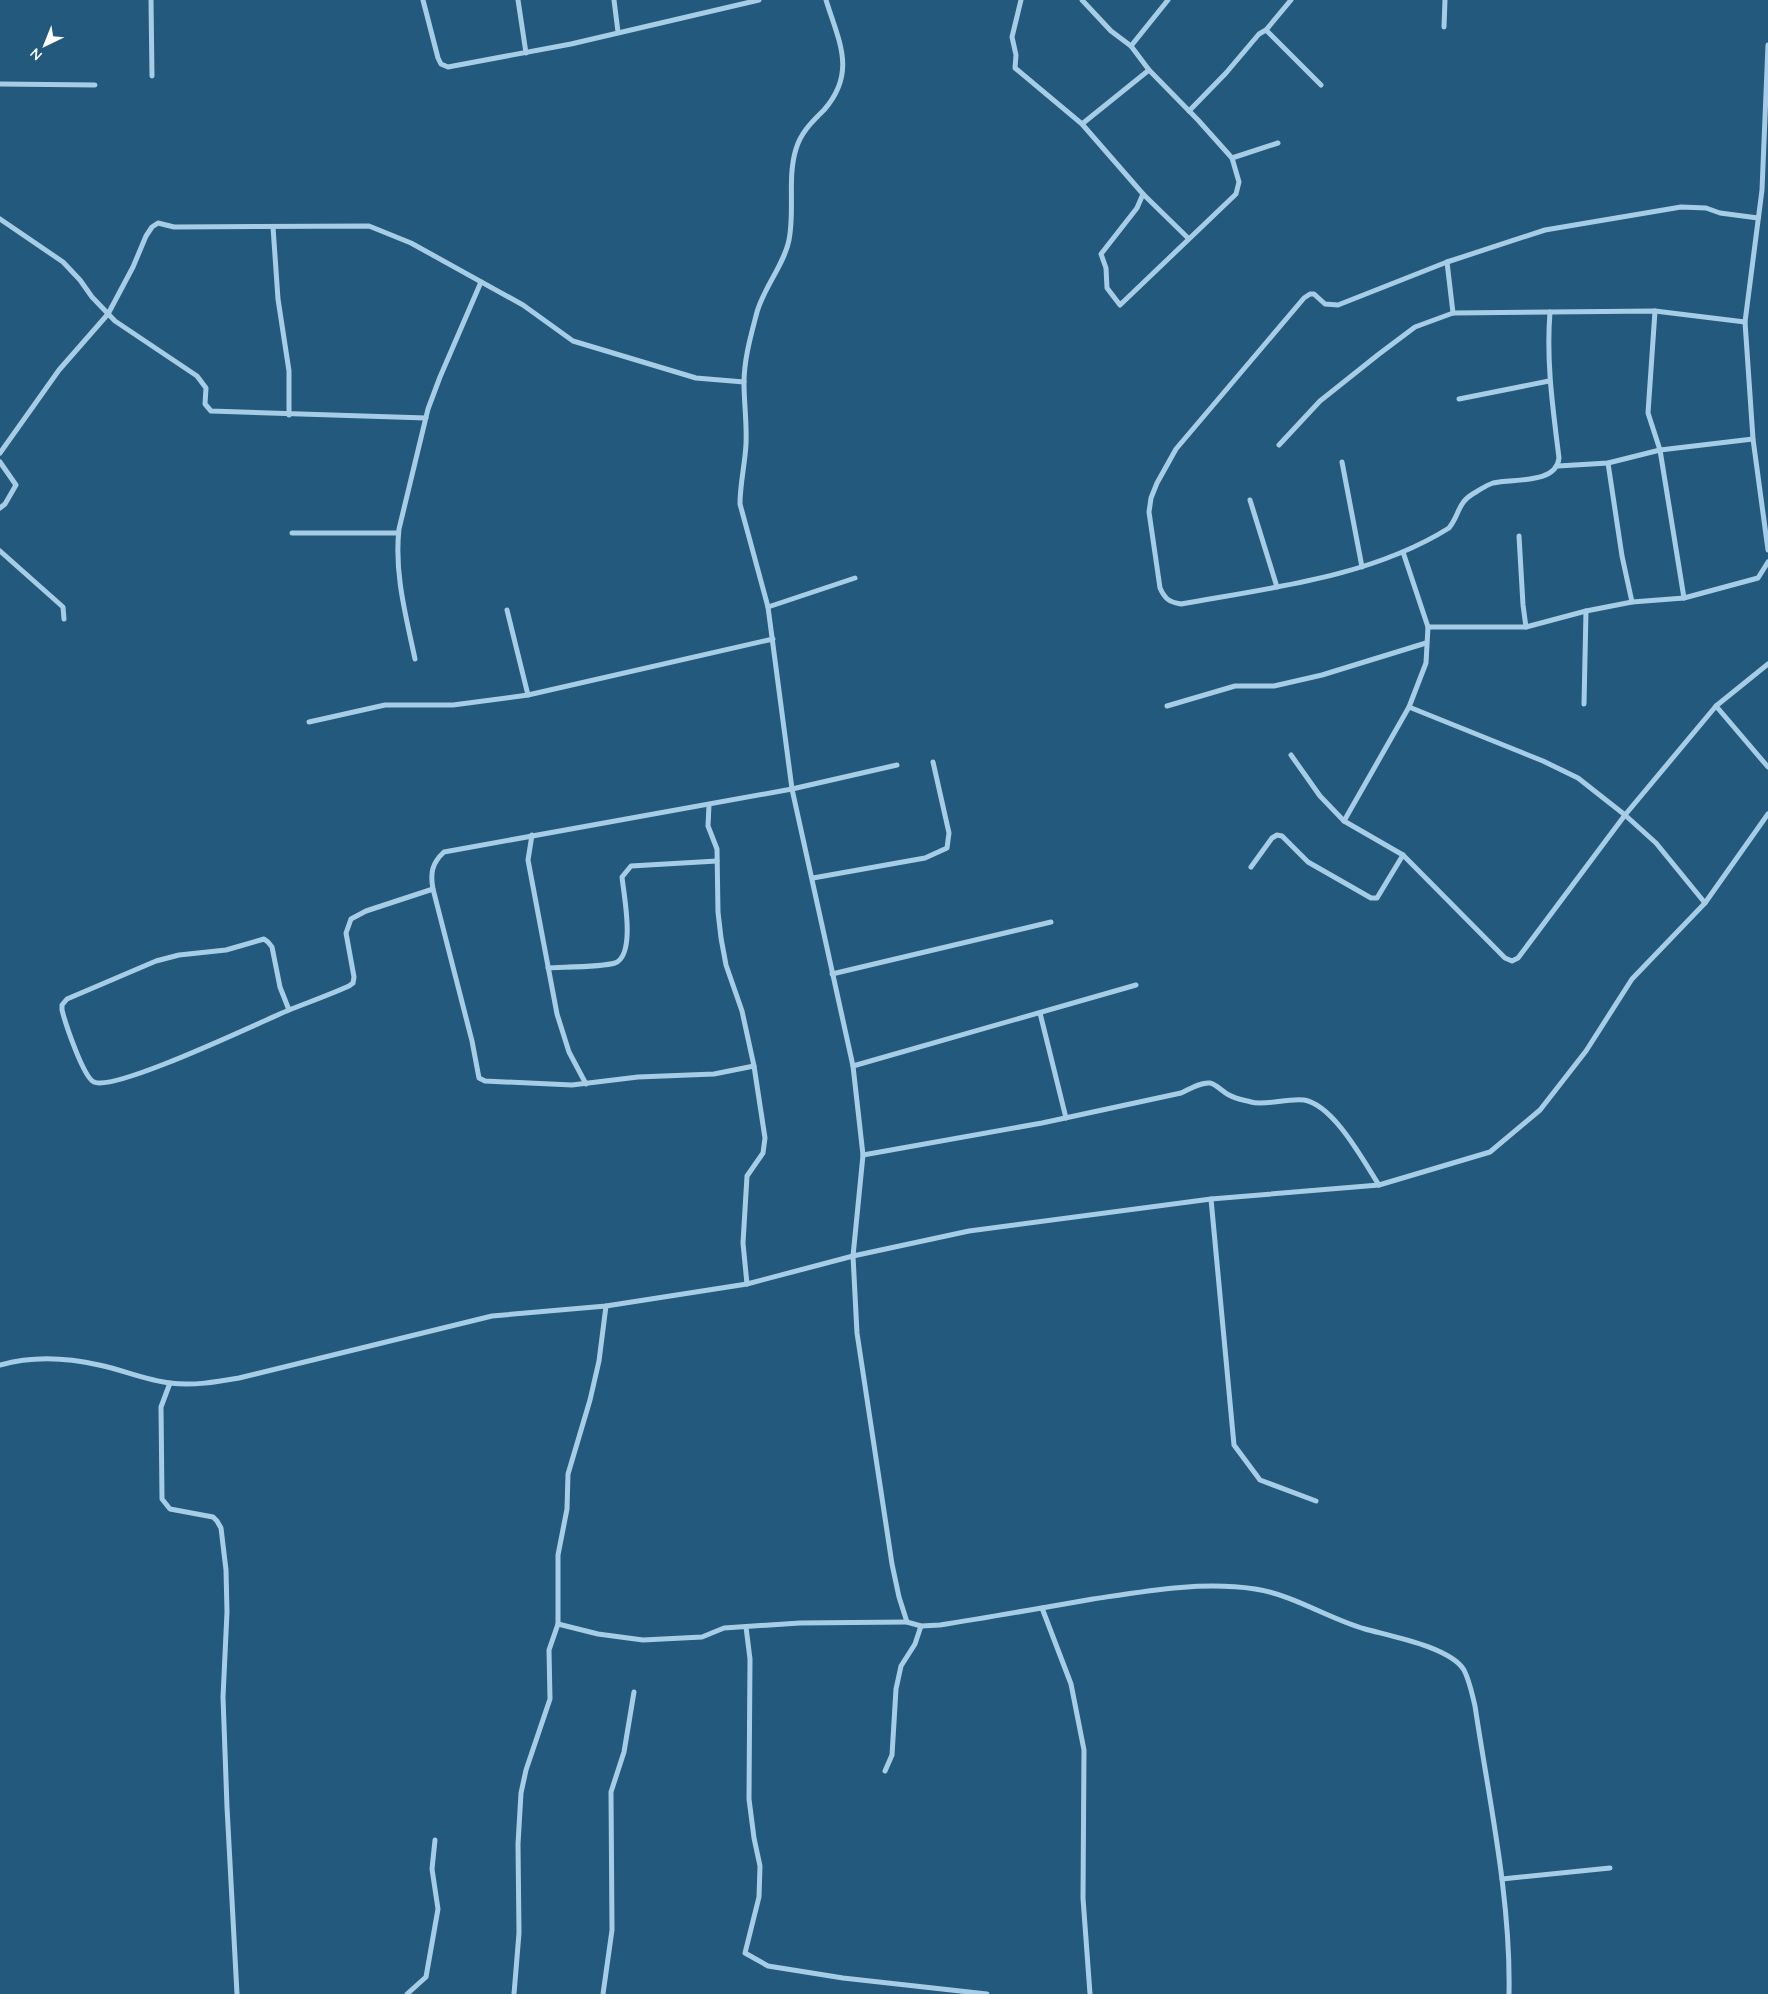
<svg xmlns="http://www.w3.org/2000/svg" width="1768" height="1994" viewBox="0 0 1768 1994" font-family="Quicksand,sans-serif">
	<style>
		.lines { fill: none; stroke-linecap: round; stroke-linejoin: round }
		.street { stroke: #a6cde5; stroke-width: 5 }
	</style>
	<rect width="100%" height="100%" fill="#22597c"/>
	<g class="lines">
		<g class="street">
			<path d="M151 0 152 76"/>
			<path d="M423 0 438 58 441 64 448 67 571 44 759 0"/>
			<path d="M518 0 526 53"/>
			<path d="M614 0 618 32"/>
			<path d="M826 0C839 42 857 72 824 110 812 122 801 132 796 149 787 178 795 210 789 240 784 265 764 287 757 312 751 335 744 359 744 383 744 403 747 423 746 444 745 464 740 484 740 504L768 607 792 789 853 1066 863 1155 853 1256 857 1333 892 1564 899 1597 907 1622 921 1626 940 1625C991 1617 1042 1608 1093 1599 1146 1591 1201 1581 1255 1589 1294 1595 1327 1618 1365 1629 1390 1636 1450 1647 1464 1670 1470 1682 1472 1694 1475 1706 1489 1800 1511 1899 1509 1994"/>
			<path d="M1021 0 1012 37 1016 55 1015 68 1082 124 1143 194 1188 238"/>
			<path d="M1082 0 1111 31 1131 46 1149 70 1198 120 1232 158 1239 182 1236 194 1120 305 1107 288 1106 268 1101 254 1137 208 1143 194"/>
			<path d="M1444 27 1445 0"/>
			<path d="M1266 30 1321 85"/>
			<path d="M1768 45 1762 190 1745 322 1753 439 1768 550"/>
			<path d="M1131 46 1168 0"/>
			<path d="M0 84 95 85"/>
			<path d="M1189 111 1226 73 1259 34 1266 30 1291 0"/>
			<path d="M1082 124 1149 70"/>
			<path d="M1232 158 1278 143"/>
			<path d="M0 219 63 262 80 280 92 297 115 321 197 376 206 388 205 404 211 411 426 418"/>
			<path d="M273 227 278 299 289 371V415"/>
			<path d="M1447 262 1453 313"/>
			<path d="M1655 311 1648 413 1660 450 1684 598"/>
			<path d="M1550 312C1546 362 1553 409 1559 458 1556 485 1513 478 1493 483 1487 485 1481 489 1476 492 1456 503 1461 513 1449 528 1371 577 1270 588 1181 604 1169 602 1165 599 1160 588L1149 512 1151 498 1157 483 1176 449 1304 298 1310 294H1314L1325 304 1338 305 1447 262 1545 230 1681 207 1706 208 1720 213 1758 218"/>
			<path d="M1459 399 1549 381"/>
			<path d="M1279 445 1320 401 1379 354 1415 327 1453 313 1655 311 1745 322"/>
			<path d="M0 453 59 370 108 314 133 267 146 236 152 227 158 223 174 227 369 226 411 243 523 305 573 341 696 378 744 382"/>
			<path d="M0 462 16 485 5 504 0 508"/>
			<path d="M1342 462 1362 567"/>
			<path d="M1608 463 1622 556 1632 602"/>
			<path d="M1558 466 1608 463 1660 450 1753 439"/>
			<path d="M1250 500 1277 587"/>
			<path d="M292 533H398"/>
			<path d="M1519 536 1523 605 1526 627"/>
			<path d="M0 551 63 607 64 619"/>
			<path d="M768 607 855 578"/>
			<path d="M507 610 528 695"/>
			<path d="M1428 627H1526L1586 611 1632 602 1684 598 1758 578 1768 562"/>
			<path d="M415 659C406 616 394 573 399 529L428 409 440 377 481 282"/>
			<path d="M1584 704 1586 611"/>
			<path d="M1167 706 1235 686H1274L1322 675 1426 643"/>
			<path d="M1716 706 1768 767"/>
			<path d="M1409 707 1543 761 1578 778 1625 815 1656 843 1705 903"/>
			<path d="M309 722 385 705H453L528 695 773 639"/>
			<path d="M1291 755 1320 796 1344 821 1403 855 1505 958 1512 961 1518 958 1625 815 1716 706 1768 664"/>
			<path d="M709 805 708 826 717 849 718 912 721 938 726 965 742 1011 754 1066 765 1138 763 1153 747 1176 743 1243 747 1284"/>
			<path d="M1344 821 1409 707 1426 663 1428 627 1403 552"/>
			<path d="M532 835 528 860 557 1014 569 1052 586 1084"/>
			<path d="M1251 867 1272 838 1277 835 1282 836 1308 862 1371 898H1377L1403 855"/>
			<path d="M813 878 925 858 947 848 949 833 933 762"/>
			<path d="M548 968C564 967 602 967 615 963 636 955 624 896 622 877L631 866 717 861"/>
			<path d="M832 974 1051 922"/>
			<path d="M289 1010 280 987 272 947 268 942 264 939 226 950 179 955 156 961 67 999 62 1005V1010C65 1022 83 1077 94 1082 115 1092 260 1022 289 1010 309 1002 329 995 349 986L353 983 354 977 346 933 351 919 366 911 433 889"/>
			<path d="M1040 1013 1066 1118"/>
			<path d="M754 1066 714 1074 638 1077 572 1085 485 1081 479 1078 472 1041 433 889C430 873 432 863 444 852L792 789 897 765"/>
			<path d="M853 1066 1136 985"/>
			<path d="M863 1155 1042 1123 1181 1093C1190 1089 1200 1082 1210 1083 1216 1084 1223 1092 1229 1095 1236 1099 1244 1100 1251 1102 1265 1106 1287 1098 1304 1100 1334 1105 1364 1162 1379 1185"/>
			<path d="M1211 1199 1234 1445 1260 1480 1316 1501"/>
			<path d="M0 1365C32 1356 68 1358 99 1365 123 1370 146 1380 170 1383 193 1386 216 1382 239 1378L492 1316 606 1306 747 1284 853 1256 969 1231 1211 1199 1379 1185 1490 1152 1540 1110 1586 1051 1632 979 1705 903 1768 814"/>
			<path d="M170 1383 161 1407 162 1499 170 1509 213 1517 217 1521 221 1528 226 1570 227 1612 223 1697 227 1807 237 1994"/>
			<path d="M1042 1608 1071 1684 1084 1750 1083 1898 1090 1994"/>
			<path d="M558 1624 598 1634 643 1640 702 1637 724 1628 800 1623 907 1622"/>
			<path d="M746 1627 750 1659 749 1799 754 1838 760 1866 759 1897 745 1953 768 1966 843 1978 987 1994"/>
			<path d="M885 1771 892 1755 896 1689 901 1666 915 1644 921 1626"/>
			<path d="M1502 1879 1610 1868"/>
			<path d="M407 1994 426 1977 438 1909 432 1869 435 1840"/>
			<path d="M514 1994 519 1933 518 1844 521 1793 526 1770 550 1699 549 1650 558 1624V1555L567 1509 568 1474 590 1400 599 1361 606 1306"/>
			<path d="M603 1994 612 1930 611 1792 624 1752 634 1692"/>
		</g>
	</g>
	<g transform="translate(45 45) rotate(223)" stroke="#22597c" stroke-width="4" paint-order="stroke">
	<path d="M0-4L9 19L0 12L-9 19Z" fill="#ffffff"/>
	<text y="-8" font-size="14" font-weight="bold" text-anchor="middle" fill="#ffffff">N</text>
	</g>
</svg>
